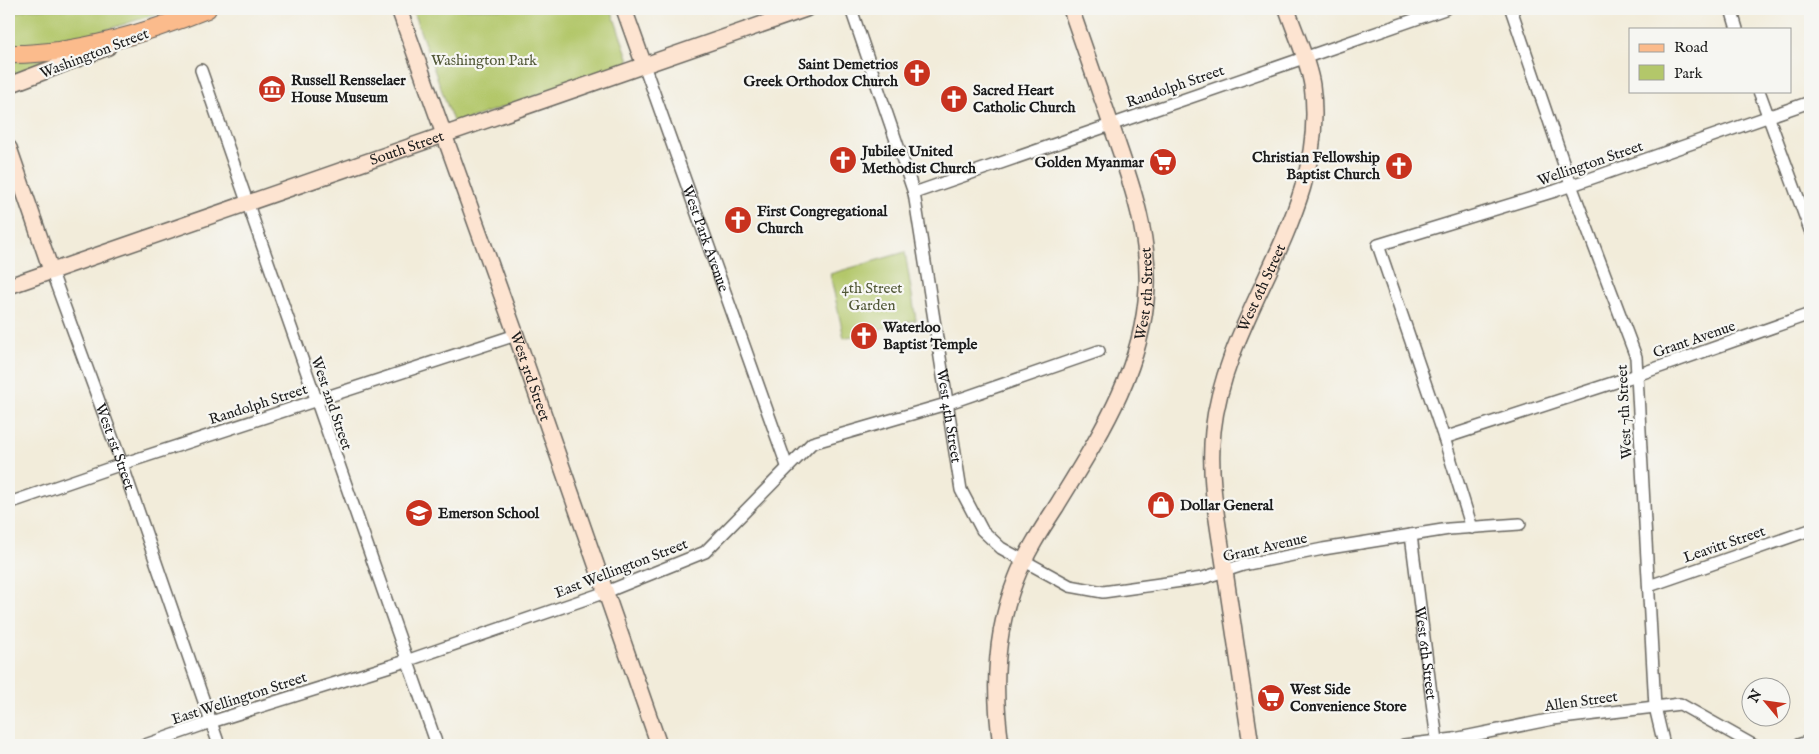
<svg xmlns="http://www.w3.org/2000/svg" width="1819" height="754" viewBox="0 0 1819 754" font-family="'IM FELL English',serif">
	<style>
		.green { fill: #b3c76a; stroke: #687243 }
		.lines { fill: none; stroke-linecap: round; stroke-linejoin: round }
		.street-casing { stroke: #67655e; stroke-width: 14 }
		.secondary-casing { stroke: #67655e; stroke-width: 18 }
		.primary-casing { stroke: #67655e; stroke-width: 20 }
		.street { stroke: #fff; stroke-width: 11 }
		.secondary { stroke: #fde4d1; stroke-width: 15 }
		.primary { stroke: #fbbb8c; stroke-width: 18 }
		.labels { text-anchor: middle; stroke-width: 4.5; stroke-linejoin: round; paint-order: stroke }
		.street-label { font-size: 15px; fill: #1c1c1c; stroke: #f6f6f2 }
		.park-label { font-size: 15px; fill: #515837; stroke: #f6f6f2 }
		.poi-label { font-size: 15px; font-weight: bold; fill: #1c1c1c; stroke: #f6f6f2; text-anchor: start }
	</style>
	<rect width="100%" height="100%" fill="#f6f6f2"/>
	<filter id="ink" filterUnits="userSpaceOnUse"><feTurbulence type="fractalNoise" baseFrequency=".02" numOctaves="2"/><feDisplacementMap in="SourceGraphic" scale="10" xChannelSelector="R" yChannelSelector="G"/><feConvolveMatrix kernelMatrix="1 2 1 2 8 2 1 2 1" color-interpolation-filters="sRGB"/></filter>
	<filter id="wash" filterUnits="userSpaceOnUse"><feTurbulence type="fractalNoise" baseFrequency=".0096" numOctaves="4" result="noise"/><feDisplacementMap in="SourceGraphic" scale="20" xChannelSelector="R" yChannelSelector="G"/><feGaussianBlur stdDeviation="1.12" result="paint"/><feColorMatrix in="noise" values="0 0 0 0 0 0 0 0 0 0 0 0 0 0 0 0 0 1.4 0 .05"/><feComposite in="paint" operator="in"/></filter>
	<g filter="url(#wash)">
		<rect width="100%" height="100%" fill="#f2ecda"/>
		<g class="green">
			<path d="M28 9H169C116 28 65 44 9 47V15Z"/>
			<path d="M412 9H611L630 63 454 124Z"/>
			<path d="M68 56 9 79V62Z"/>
			<path d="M905 252 916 320 844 338 830 274Z"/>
		</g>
	</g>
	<g filter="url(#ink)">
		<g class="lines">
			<g class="street-casing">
				<g id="street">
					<path id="s1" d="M851 9 914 193 961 490 982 530 1001 548 1070 586 1103 592 1203 578 1243 565 1323 549 1449 529 1520 524"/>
					<path d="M1511 9 1571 185 1636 357 1655 707 1664 745"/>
					<path d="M1731 9 1737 29"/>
					<path id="s2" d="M644 65 787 466"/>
					<path d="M201 70 437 745"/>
					<path d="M1759 91 1810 230"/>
					<path d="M914 193 1445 9"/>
					<path id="s3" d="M51 270 122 464 219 745"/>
					<path d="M1444 438 1637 375 1810 314"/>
					<path d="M9 503 122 464 516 335"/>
					<path d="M1472 528 1444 438 1378 245 1555 191 1810 102"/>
					<path id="s4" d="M1411 535 1437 741"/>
					<path d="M1649 586 1810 530"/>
					<path d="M145 745 211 722 406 661 606 592 705 552 812 443 946 404 1099 351"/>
					<path d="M1404 745 1454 739 1553 719 1680 704 1753 745"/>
					<path d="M1798 745 1810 741"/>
				</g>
			</g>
			<g class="secondary-casing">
				<g id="secondary">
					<path id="s5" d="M399 9 516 335 659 745"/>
					<path d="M624 9 644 65"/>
					<path d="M9 85 108 47"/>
					<path d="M9 148 51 270"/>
					<path id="s6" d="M9 286 806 9"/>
					<path id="s7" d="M1001 745C993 690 995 632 1016 579 1026 553 1041 530 1056 507 1098 438 1143 371 1147 288 1149 235 1133 188 1116 139 1101 95 1086 52 1071 9"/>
					<path id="s8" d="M1251 745C1242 687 1234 629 1225 571 1218 524 1208 478 1213 431 1226 310 1330 212 1312 85 1308 60 1295 33 1287 9"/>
				</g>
			</g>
			<g class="primary-casing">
				<path id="primary" d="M9 54C73 55 148 33 207 9"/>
			</g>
			<use href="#street" class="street"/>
			<use href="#secondary" class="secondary"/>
			<use href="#primary" class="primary"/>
		</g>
	</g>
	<defs>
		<g id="church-disc" transform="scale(1.4375)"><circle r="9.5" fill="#c8321e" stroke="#f6f6f2"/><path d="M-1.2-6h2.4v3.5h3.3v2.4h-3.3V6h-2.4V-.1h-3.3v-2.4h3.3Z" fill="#fff"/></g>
		<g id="museum-disc" transform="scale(1.4375)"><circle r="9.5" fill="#c8321e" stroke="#f6f6f2"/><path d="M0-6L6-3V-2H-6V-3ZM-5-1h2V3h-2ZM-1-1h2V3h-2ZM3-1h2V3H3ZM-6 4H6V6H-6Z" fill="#fff"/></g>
		<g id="supermarket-disc" transform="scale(1.4375)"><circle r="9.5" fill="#c8321e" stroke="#f6f6f2"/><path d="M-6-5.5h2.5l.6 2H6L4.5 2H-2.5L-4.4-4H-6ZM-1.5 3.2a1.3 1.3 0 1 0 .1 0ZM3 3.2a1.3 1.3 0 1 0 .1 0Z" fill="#fff"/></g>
		<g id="shop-disc" transform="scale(1.4375)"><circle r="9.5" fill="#c8321e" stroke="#f6f6f2"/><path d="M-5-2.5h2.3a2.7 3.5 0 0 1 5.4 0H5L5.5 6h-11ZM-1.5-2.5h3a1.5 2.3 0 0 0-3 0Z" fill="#fff"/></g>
		<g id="school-disc" transform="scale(1.4375)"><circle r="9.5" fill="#c8321e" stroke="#f6f6f2"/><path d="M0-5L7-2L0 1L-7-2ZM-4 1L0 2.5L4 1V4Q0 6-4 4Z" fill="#fff"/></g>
	</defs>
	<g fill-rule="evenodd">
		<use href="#church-disc" x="917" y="73"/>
		<use href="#museum-disc" x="272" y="89"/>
		<use href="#church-disc" x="954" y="99"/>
		<use href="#church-disc" x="843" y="160"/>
		<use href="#supermarket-disc" x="1163" y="162"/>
		<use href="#church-disc" x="1399" y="166"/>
		<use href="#church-disc" x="738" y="220"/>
		<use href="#church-disc" x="864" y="336"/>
		<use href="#shop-disc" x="1161" y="505"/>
		<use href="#school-disc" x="419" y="513"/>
		<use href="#supermarket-disc" x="1271" y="698"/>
	</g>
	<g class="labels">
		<g class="street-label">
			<text transform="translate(94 53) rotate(-21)" y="5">Washington Street</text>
			<text transform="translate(1175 86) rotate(-19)" y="5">Randolph Street</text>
			<text dy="5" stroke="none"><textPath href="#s6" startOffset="421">South Street</textPath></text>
			<text transform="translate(1590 163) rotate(-19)" y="5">Wellington Street</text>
			<text dy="5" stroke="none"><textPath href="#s2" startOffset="184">West Park Avenue</textPath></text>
			<text dy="5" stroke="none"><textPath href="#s8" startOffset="469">West 6th Street</textPath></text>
			<text dy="5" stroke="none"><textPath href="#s7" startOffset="485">West 5th Street</textPath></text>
			<text transform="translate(1694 339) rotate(-19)" y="5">Grant Avenue</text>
			<text dy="5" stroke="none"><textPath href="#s5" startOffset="390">West 3rd Street</textPath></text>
			<text transform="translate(332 403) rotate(71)" y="5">West 2nd Street</text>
			<text transform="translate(258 404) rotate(-18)" y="5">Randolph Street</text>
			<text transform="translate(1624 412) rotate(-93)" y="5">West 7th Street</text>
			<text dy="5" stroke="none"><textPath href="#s1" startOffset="420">West 4th Street</textPath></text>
			<text dy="5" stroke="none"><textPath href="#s3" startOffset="188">West 1st Street</textPath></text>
			<text transform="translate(1724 544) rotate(-19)" y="5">Leavitt Street</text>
			<text transform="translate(1265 547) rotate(-13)" y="5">Grant Avenue</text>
			<text transform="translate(621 568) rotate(-21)" y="5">East Wellington Street</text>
			<text dy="5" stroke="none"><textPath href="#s4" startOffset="119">West 6th Street</textPath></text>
			<text transform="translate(239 698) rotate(-18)" y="5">East Wellington Street</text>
			<text transform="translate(1581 701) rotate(-8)" y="5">Allen Street</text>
		</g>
		<g class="park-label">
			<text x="484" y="65">Washington Park</text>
			<text x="872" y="293">4th Street<tspan x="872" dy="17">Garden</tspan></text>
		</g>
		<g class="poi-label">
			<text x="898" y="69" text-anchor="end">Saint Demetrios<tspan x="898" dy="17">Greek Orthodox Church</tspan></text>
			<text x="291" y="85">Russell Rensselaer<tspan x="291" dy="17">House Museum</tspan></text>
			<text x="973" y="95">Sacred Heart<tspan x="973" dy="17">Catholic Church</tspan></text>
			<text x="862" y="156">Jubilee United<tspan x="862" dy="17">Methodist Church</tspan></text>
			<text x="1380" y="162" text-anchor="end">Christian Fellowship<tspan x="1380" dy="17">Baptist Church</tspan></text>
			<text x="1144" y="167" text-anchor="end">Golden Myanmar</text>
			<text x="757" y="216">First Congregational<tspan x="757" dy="17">Church</tspan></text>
			<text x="883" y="332">Waterloo<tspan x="883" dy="17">Baptist Temple</tspan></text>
			<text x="1180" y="510">Dollar General</text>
			<text x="438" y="518">Emerson School</text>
			<text x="1290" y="694">West Side<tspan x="1290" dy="17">Convenience Store</tspan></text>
		</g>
	</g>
	<rect width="1819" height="754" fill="none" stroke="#f6f6f2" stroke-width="30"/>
	<rect x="1629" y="28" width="162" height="65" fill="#f6f6f2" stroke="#9f9f9c"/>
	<rect x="1639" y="44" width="25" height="8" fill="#fbbb8c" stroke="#9f9f9c"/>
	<text x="1674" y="52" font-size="15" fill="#1c1c1c">Road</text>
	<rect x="1639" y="65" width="25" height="15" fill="#b3c76a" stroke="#9f9f9c"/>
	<text x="1674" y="78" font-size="15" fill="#1c1c1c">Park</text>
	<g transform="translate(1766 702) rotate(299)"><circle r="24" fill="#f6f6f2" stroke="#9f9f9c"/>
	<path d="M0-4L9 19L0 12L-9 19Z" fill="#c8321e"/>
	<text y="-8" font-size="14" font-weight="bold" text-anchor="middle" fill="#1c1c1c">N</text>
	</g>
</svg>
